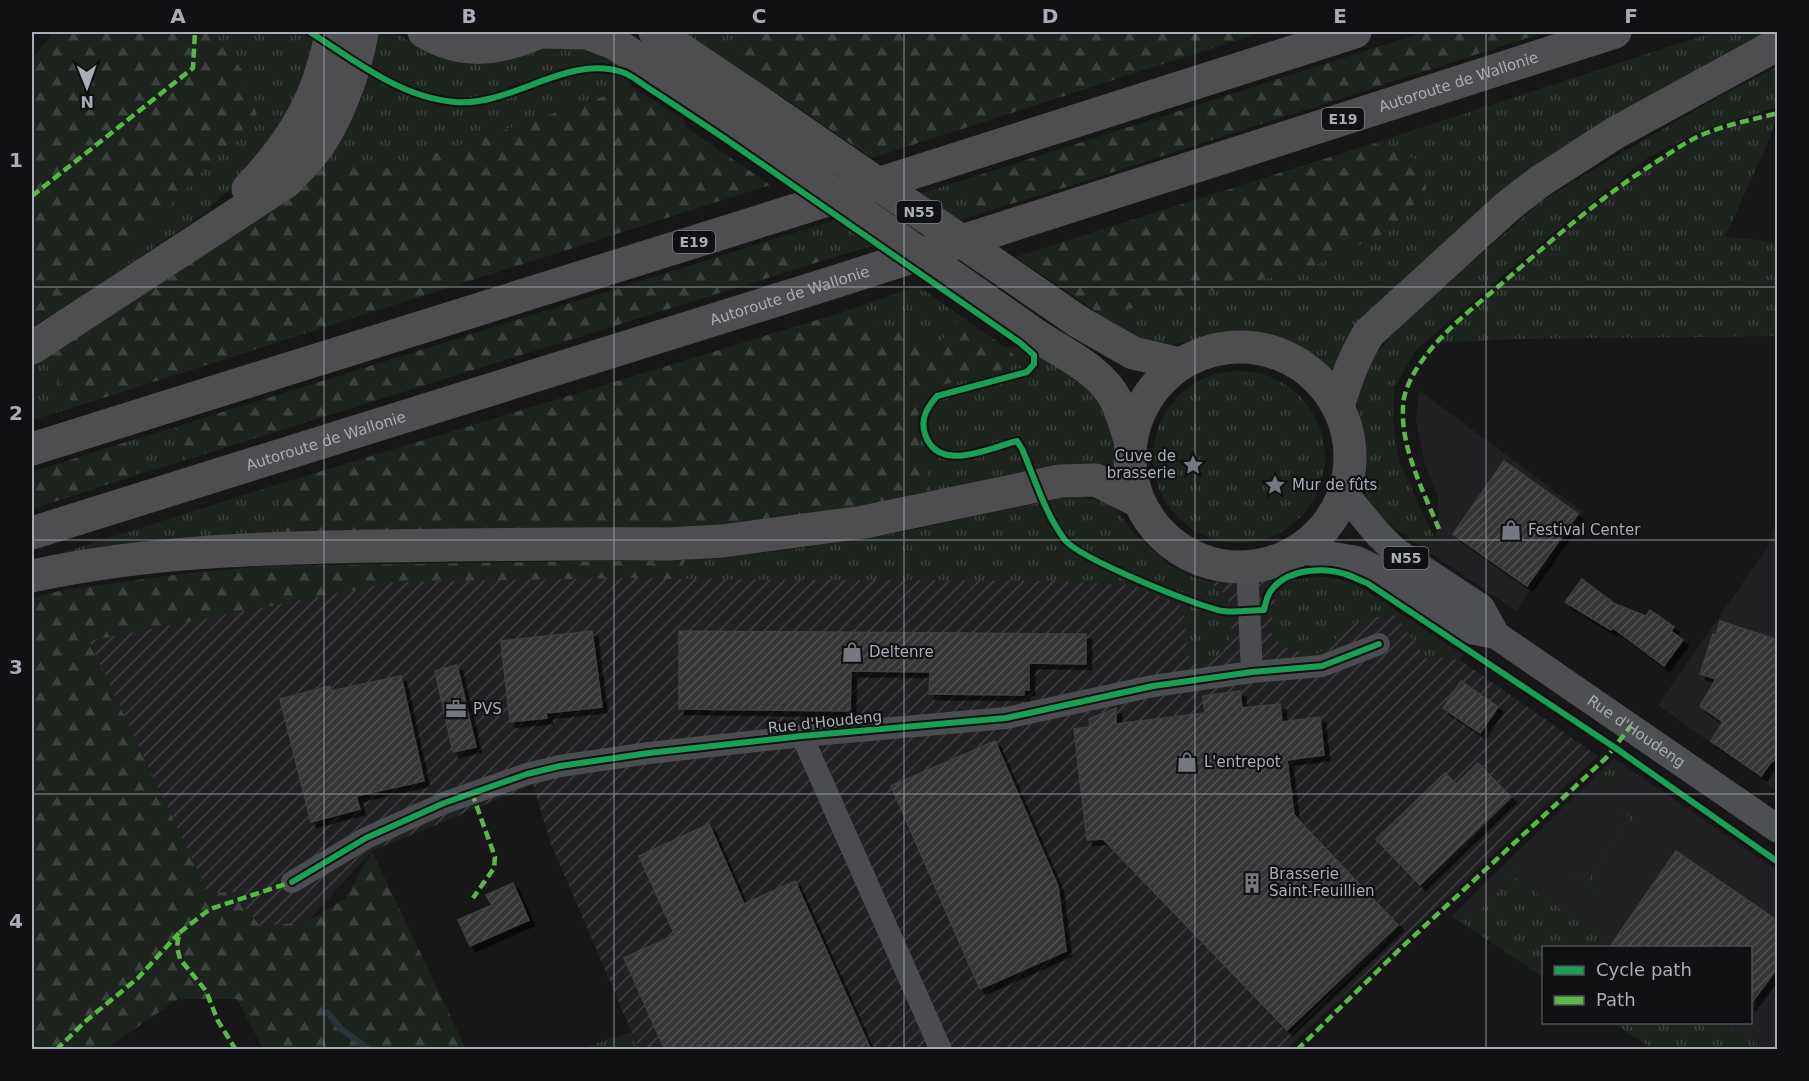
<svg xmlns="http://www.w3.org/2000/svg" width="1809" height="1081" viewBox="0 0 1809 1081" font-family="'DejaVu Sans',sans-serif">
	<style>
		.built { fill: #212123 }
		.industrial { fill: url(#industrial-furrows) }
		.grass { fill: url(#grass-tufts) }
		.forest { fill: url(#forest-firs) }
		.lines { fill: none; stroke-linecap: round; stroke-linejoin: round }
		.stream { stroke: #2a3239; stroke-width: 6 }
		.building { fill: url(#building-hatch); stroke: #3f4043; stroke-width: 1.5; filter: url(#shadow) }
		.minor { stroke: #4b4c50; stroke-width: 22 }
		.major { stroke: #4d4f52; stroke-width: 28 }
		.highway { stroke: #4e4e51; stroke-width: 33 }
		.highway-bridge { stroke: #4e4e51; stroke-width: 33 }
		.quiet { stroke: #58b947; stroke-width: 4.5; stroke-dasharray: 9 4.5; stroke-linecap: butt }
		.cycleway-casing { stroke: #111113; stroke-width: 10 }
		.cycleway { stroke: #1a9f57; stroke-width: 6 }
		.grid { fill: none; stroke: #a8adb8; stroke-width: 1.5; stroke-opacity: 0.55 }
		.labels { text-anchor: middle; stroke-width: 4.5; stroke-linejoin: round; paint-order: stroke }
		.shield { fill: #111113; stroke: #7b7e86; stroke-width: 1.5 }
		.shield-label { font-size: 14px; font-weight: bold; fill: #a8adb8 }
		.street-label { font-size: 15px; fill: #a8adb8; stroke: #111113 }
		.poi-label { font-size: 15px; fill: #a8adb8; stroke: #111113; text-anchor: start }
		.neatline { fill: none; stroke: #a8adb8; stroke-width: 2 }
		.grid-label { font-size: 20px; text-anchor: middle; font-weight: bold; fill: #a8adb8 }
	</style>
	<defs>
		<pattern id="industrial-furrows" width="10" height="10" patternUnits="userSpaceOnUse" patternTransform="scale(1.5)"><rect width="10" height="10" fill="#212123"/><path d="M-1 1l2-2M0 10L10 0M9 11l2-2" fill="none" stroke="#3e3f41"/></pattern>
		<pattern id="grass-tufts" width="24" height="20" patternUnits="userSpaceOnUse" patternTransform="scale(1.5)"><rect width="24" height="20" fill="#1d241e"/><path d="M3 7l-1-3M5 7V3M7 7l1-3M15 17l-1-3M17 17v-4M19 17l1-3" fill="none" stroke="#3b413d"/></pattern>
		<pattern id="forest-firs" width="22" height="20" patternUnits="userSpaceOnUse" patternTransform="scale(1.5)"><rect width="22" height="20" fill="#1d241e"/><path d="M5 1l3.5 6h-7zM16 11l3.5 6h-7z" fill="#3b413d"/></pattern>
		<pattern id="building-hatch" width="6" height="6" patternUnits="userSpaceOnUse" patternTransform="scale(1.5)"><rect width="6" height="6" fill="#353536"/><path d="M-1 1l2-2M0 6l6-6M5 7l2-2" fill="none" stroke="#4f5051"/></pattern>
		<filter id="shadow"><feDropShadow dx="5.5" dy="5.5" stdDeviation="0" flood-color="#0009"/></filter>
	</defs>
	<rect width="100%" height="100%" fill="#171717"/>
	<g class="built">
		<path d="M1419 390 1584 513 1516 611 1429 552 1439 529 1438 498 1425 464 1416 421Z"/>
		<path d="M1774 528 1777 529V791L1658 705 1769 545Z"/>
		<path d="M1614 758 1777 870V1046L1775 1050 1653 1049 1613 1023 1750 1022V948H1544L1543 977 1451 916Z"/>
	</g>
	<path class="industrial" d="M1062 498 1095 499 1117 510 1134 534 1170 566 1189 576 1208 582 1300 580 1324 577 1356 585 1463 655 1460 660 1598 756 1287 1049H639L551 844 533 785 372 851 237 999 208 893 89 641 166 576 265 566 685 560 780 551 898 533Z"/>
	<g class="grass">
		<path d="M213 32H321L308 84 241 180 194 221 84 294 257 115 242 70Z"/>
		<path d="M369 32H396L420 49 444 59 478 64 512 60 552 46 577 44 601 52 626 68 632 87 391 168 317 164Z"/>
		<path d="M679 32H746L740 38 743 77Z"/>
		<path d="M1714 32H1777L1554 159 1334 372C1306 344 1269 329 1229 331 1204 333 1177 350 1152 344 1145 342 1137 338 1130 335 1116 329 1110 328 1101 315L1305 270 1425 163 1374 143Z"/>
		<path d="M1777 67V107L1703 130 1649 157 1553 233 1417 349 1394 387 1393 421 1399 462 1435 539 1429 552 1385 521 1369 501 1362 484 1366 457 1357 402 1365 366 1405 321 1542 201 1606 162 1724 94Z"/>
		<path d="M1777 113 1769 140 1725 237 1777 242V336L1516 339 1436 343 1555 237 1624 182 1698 136 1736 124Z"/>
		<path d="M967 179 978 214 825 260 765 242Z"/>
		<path d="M918 286 962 317 938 344 840 313Z"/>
		<path d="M1031 346C1068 371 1100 384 1111 431 1115 444 1113 460 1113 473L931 494 917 432 919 403 938 386 1001 371 1022 361 1005 347Z"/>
		<path d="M44 356 75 407 32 420V364Z"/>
		<circle cx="1239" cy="457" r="86"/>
		<path d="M175 427 186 460 137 475 126 442Z"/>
		<path d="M276 485 286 535 39 560Z"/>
		<path d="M1080 496 1107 503 1117 510 1134 534 1170 566 1189 576 1208 582 1221 590 1228 598 1232 621 1231 634 1228 643 1223 652 1213 660 1190 666 1183 606 1135 586 1065 581 677 579 685 560 780 551 898 533 1062 498Z"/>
		<path d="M1324 577 1345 581 1362 588 1463 655 1459 660 1443 658 1428 660 1393 613 1347 625 1331 645 1316 655 1309 657 1310 652C1288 651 1272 644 1268 622L1272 621C1272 583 1291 578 1324 577Z"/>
		<path d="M1615 761 1621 766C1622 775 1619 782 1612 790L1608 788 1600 778Z"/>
		<path d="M1621 807C1630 807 1640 816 1646 822L1645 827 1633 819 1589 883 1601 891 1594 893 1573 877 1575 873 1587 882 1631 818 1619 809Z"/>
		<path d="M1514 865 1518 866 1512 876 1615 947 1544 948 1543 977 1454 917 1461 910 1472 919 1507 883 1500 872 1506 867Z"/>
		<path d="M1613 1023H1723L1735 1032 1767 1049H1653Z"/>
		<path d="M631 1032 639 1049H579Z"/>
	</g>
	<g class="forest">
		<path d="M53 32H213L242 70 257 115 84 294 32 327V59Z"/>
		<path d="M746 32H1262L872 158 780 95 765 92 743 77 740 37Z"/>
		<path d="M1424 32H1546L1076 184 978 214 967 179Z"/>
		<path d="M632 87 683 118 686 127 770 185 75 407 44 356 317 164 391 168Z"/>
		<path d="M1374 143 1425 163 1426 191 1387 232 1305 270 1101 315 1016 257Z"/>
		<path d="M765 242 825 260 186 460 175 427Z"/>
		<path d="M840 313 938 344 962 317 1005 347 1022 362 1001 371 938 386 919 403 917 432 931 494 830 514 704 530 286 535 276 485Z"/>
		<path d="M126 442 137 475 32 509V472Z"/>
		<path d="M685 560 677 579 633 578 395 582 89 641 208 893 233 892 260 926 306 922 345 899 372 851 466 1049H263L237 999H178L106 1049 32 1050V598L59 591 166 576 265 566Z"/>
	</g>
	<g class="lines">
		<path class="stream" d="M327 1012 342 1030 371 1050"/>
	</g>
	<g class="building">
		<path d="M1504 461 1578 514 1527 586 1453 534Z"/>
		<path d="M1582 579 1615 604 1646 616 1650 610 1674 627 1671 631 1683 640 1664 666 1613 628 1611 630 1565 602Z"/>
		<path d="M1720 621 1778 640V758L1771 762 1761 776 1711 741 1723 722 1700 706 1716 679 1700 674 1713 634 1716 635Z"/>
		<path d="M592 631 602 707 546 713 547 718 510 722 501 641Z"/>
		<path d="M679 631 1086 634V664L1029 663V690H1024V695L929 694 930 672 851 671 850 711 679 709Z"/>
		<path d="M457 665 476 747 453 752 435 671Z"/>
		<path d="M401 676 424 781 356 796 360 809 311 822 280 699 330 686 331 691Z"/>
		<path d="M1461 681 1498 707 1480 733 1443 708Z"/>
		<path d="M1240 691 1242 708 1280 704 1282 722 1320 717 1324 755 1287 760 1294 815 1398 925 1287 1030 1103 839 1087 840 1074 729 1090 727 1089 719 1116 708V724L1205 713 1203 696Z"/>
		<path d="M995 741 1058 886 1066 951 980 989 891 786Z"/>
		<path d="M1478 763 1511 797 1420 885 1376 839 1445 773 1456 784Z"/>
		<path d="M709 824 744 904 795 881 871 1050H665L624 958 675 935 639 856Z"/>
		<path d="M1676 851 1778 921V967L1750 1005V948H1609Z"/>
		<path d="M513 883 529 920 470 946 458 920 492 905 486 895Z"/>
	</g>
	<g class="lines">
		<g class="minor">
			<path d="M1247 567 1252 672"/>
			<path d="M802 736 941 1050"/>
			<path d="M292 882 366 838 444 803 527 774 560 766 649 753 802 736 1006 718 1153 686 1252 672 1322 666 1379 644"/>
		</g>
		<g class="major">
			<path d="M1344 493 1377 533 1395 551 1481 608 1496 635"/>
			<path id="s1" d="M1300 550 1357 560 1382 572 1465 629 1496 635 1778 829"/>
		</g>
		<g class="highway">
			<path d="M424 32C464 55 499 50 540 32"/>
			<path d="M540 32 587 33 614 43 722 115"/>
			<path d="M655 32 759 102"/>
			<path d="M248 189C283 152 311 113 324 63 327 53 330 42 331 32"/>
			<path d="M1079 322 1133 353 1180 364"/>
			<path d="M1037 336C1064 354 1101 370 1116 400 1122 413 1126 427 1130 440"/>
			<circle cx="1240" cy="457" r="110"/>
			<path d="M32 348 286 182C294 173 304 164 311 155 336 125 356 69 362 32"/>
			<path d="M1338 407C1346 380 1354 357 1369 333L1508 206 1539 182 1615 133 1778 44"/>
			<path d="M32 449 799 209 1355 32"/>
			<path id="s2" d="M32 533 831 283 1615 32"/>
			<path d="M32 576C147 551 263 548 381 546 477 545 573 543 668 544L722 541 864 522 1060 481 1096 480 1138 501"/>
		</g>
		<g class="highway-bridge">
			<path d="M759 102 1079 322"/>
			<path d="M722 115 1037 336"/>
		</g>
		<g class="quiet">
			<path d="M32 196 193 68 195 32"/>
			<path d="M1439 529C1423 490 1397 442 1404 398 1407 384 1415 370 1424 358 1446 328 1478 304 1506 280 1554 238 1602 196 1656 162 1670 153 1684 143 1699 136 1724 125 1751 120 1778 113"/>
			<path d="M472 793 495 857 494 868 473 898"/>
			<path d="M56 1050 87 1020 138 978 179 933"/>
			<path d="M236 1050 218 1021 206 991 180 959 177 947 179 933 210 909 292 882"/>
			<path d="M1297 1050 1401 948 1606 758 1630 727"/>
		</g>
		<g class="cycleway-casing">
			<g id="cycleway">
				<path d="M310 32C354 60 401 98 455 102 511 107 567 54 622 72 632 75 643 85 653 91 682 110 711 129 740 149 833 213 926 278 1019 342L1034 355V364L1027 372 937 396C927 408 920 418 925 434 938 474 989 448 1017 441L1022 449C1035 479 1045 514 1065 540 1079 558 1198 607 1223 611 1236 613 1251 610 1264 610 1266 602 1267 594 1273 588 1289 569 1323 567 1345 574 1352 576 1359 580 1367 583L1614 747 1778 862"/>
				<path d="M292 882 366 838 444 803 527 774 560 766 649 753 802 736 1006 718 1153 686 1252 672 1322 666 1379 644"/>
			</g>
		</g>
		<use href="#cycleway" class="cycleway"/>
	</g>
	<path class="grid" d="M324 32V1050M614 32V1050M904 32V1050M1195 32V1050M1486 32V1050M32 287H1778M32 540H1778M32 794H1778"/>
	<defs>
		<g id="sight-bare" transform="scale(1.62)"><path d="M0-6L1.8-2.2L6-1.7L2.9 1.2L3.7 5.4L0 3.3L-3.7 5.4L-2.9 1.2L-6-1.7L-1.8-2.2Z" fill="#757880" stroke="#111113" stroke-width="2.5" paint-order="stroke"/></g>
		<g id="shop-bare" transform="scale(1.62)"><path d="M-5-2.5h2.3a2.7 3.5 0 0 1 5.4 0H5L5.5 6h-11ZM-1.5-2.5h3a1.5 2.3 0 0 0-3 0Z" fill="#757880" stroke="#111113" stroke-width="2.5" paint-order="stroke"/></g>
		<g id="office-bare" transform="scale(1.62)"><path d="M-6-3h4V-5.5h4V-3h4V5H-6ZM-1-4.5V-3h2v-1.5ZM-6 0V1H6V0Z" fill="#757880" stroke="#111113" stroke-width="2.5" paint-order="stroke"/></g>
		<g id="building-bare" transform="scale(1.62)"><path d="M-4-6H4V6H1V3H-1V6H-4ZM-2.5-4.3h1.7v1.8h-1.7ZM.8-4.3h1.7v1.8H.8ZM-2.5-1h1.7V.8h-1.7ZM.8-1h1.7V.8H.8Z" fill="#757880" stroke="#111113" stroke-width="2.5" paint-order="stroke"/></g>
	</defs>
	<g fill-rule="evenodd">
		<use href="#sight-bare" x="1193" y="465"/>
		<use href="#sight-bare" x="1275" y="485"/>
		<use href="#shop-bare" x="1511" y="530"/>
		<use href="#shop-bare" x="852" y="652"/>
		<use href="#office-bare" x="456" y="709"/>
		<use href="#shop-bare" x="1187" y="762"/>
		<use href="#building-bare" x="1252" y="883"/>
	</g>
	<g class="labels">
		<g class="shield">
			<rect x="1322" y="108" width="42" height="22" rx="4.5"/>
			<rect x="896.5" y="201" width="45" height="22" rx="4.5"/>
			<rect x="673" y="231" width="42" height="22" rx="4.5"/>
			<rect x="1383.5" y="547" width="45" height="22" rx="4.5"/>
		</g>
		<g class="shield-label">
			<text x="1343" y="124">E19</text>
			<text x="919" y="217">N55</text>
			<text x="694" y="247">E19</text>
			<text x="1406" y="563">N55</text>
		</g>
		<g class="street-label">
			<text dy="5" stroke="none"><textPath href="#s2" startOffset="1496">Autoroute de Wallonie</textPath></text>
			<text dy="5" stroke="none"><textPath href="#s2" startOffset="794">Autoroute de Wallonie</textPath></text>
			<text dy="5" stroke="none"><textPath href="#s2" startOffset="308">Autoroute de Wallonie</textPath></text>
			<text transform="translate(825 722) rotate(-6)" y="5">Rue d'Houdeng</text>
			<text dy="5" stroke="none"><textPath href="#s1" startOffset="388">Rue d'Houdeng</textPath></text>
		</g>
		<g class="poi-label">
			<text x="1176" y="461" text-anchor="end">Cuve de<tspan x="1176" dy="17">brasserie</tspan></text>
			<text x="1292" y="490">Mur de fûts</text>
			<text x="1528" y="535">Festival Center</text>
			<text x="869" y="657">Deltenre</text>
			<text x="473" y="714">PVS</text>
			<text x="1204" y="767">L'entrepot</text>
			<text x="1269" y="879">Brasserie<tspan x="1269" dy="17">Saint-Feuillien</tspan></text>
		</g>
	</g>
	<rect width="1809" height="1081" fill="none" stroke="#111113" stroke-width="66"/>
	<rect x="1542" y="946" width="210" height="78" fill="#111113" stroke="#4d4f55" stroke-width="1.5"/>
	<rect x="1554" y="966" width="30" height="9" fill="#1a9f57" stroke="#4d4f55" stroke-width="1.5"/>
	<text x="1596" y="976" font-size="18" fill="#a8adb8">Cycle path</text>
	<rect x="1554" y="996" width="30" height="9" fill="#58b947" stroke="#4d4f55" stroke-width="1.5"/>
	<text x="1596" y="1006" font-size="18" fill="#a8adb8">Path</text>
	<g transform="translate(87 87) rotate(179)" stroke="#111113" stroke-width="4.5" paint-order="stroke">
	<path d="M0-4.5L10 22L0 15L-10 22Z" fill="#a8adb8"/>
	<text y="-9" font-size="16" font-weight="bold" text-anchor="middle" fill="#a8adb8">N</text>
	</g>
	<rect x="33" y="33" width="1743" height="1015" class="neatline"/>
	<g class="grid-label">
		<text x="178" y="23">A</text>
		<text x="469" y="23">B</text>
		<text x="759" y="23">C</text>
		<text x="1050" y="23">D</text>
		<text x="1340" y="23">E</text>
		<text x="1631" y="23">F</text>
		<text x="16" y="167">1</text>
		<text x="16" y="420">2</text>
		<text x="16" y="674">3</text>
		<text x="16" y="928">4</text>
	</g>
</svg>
